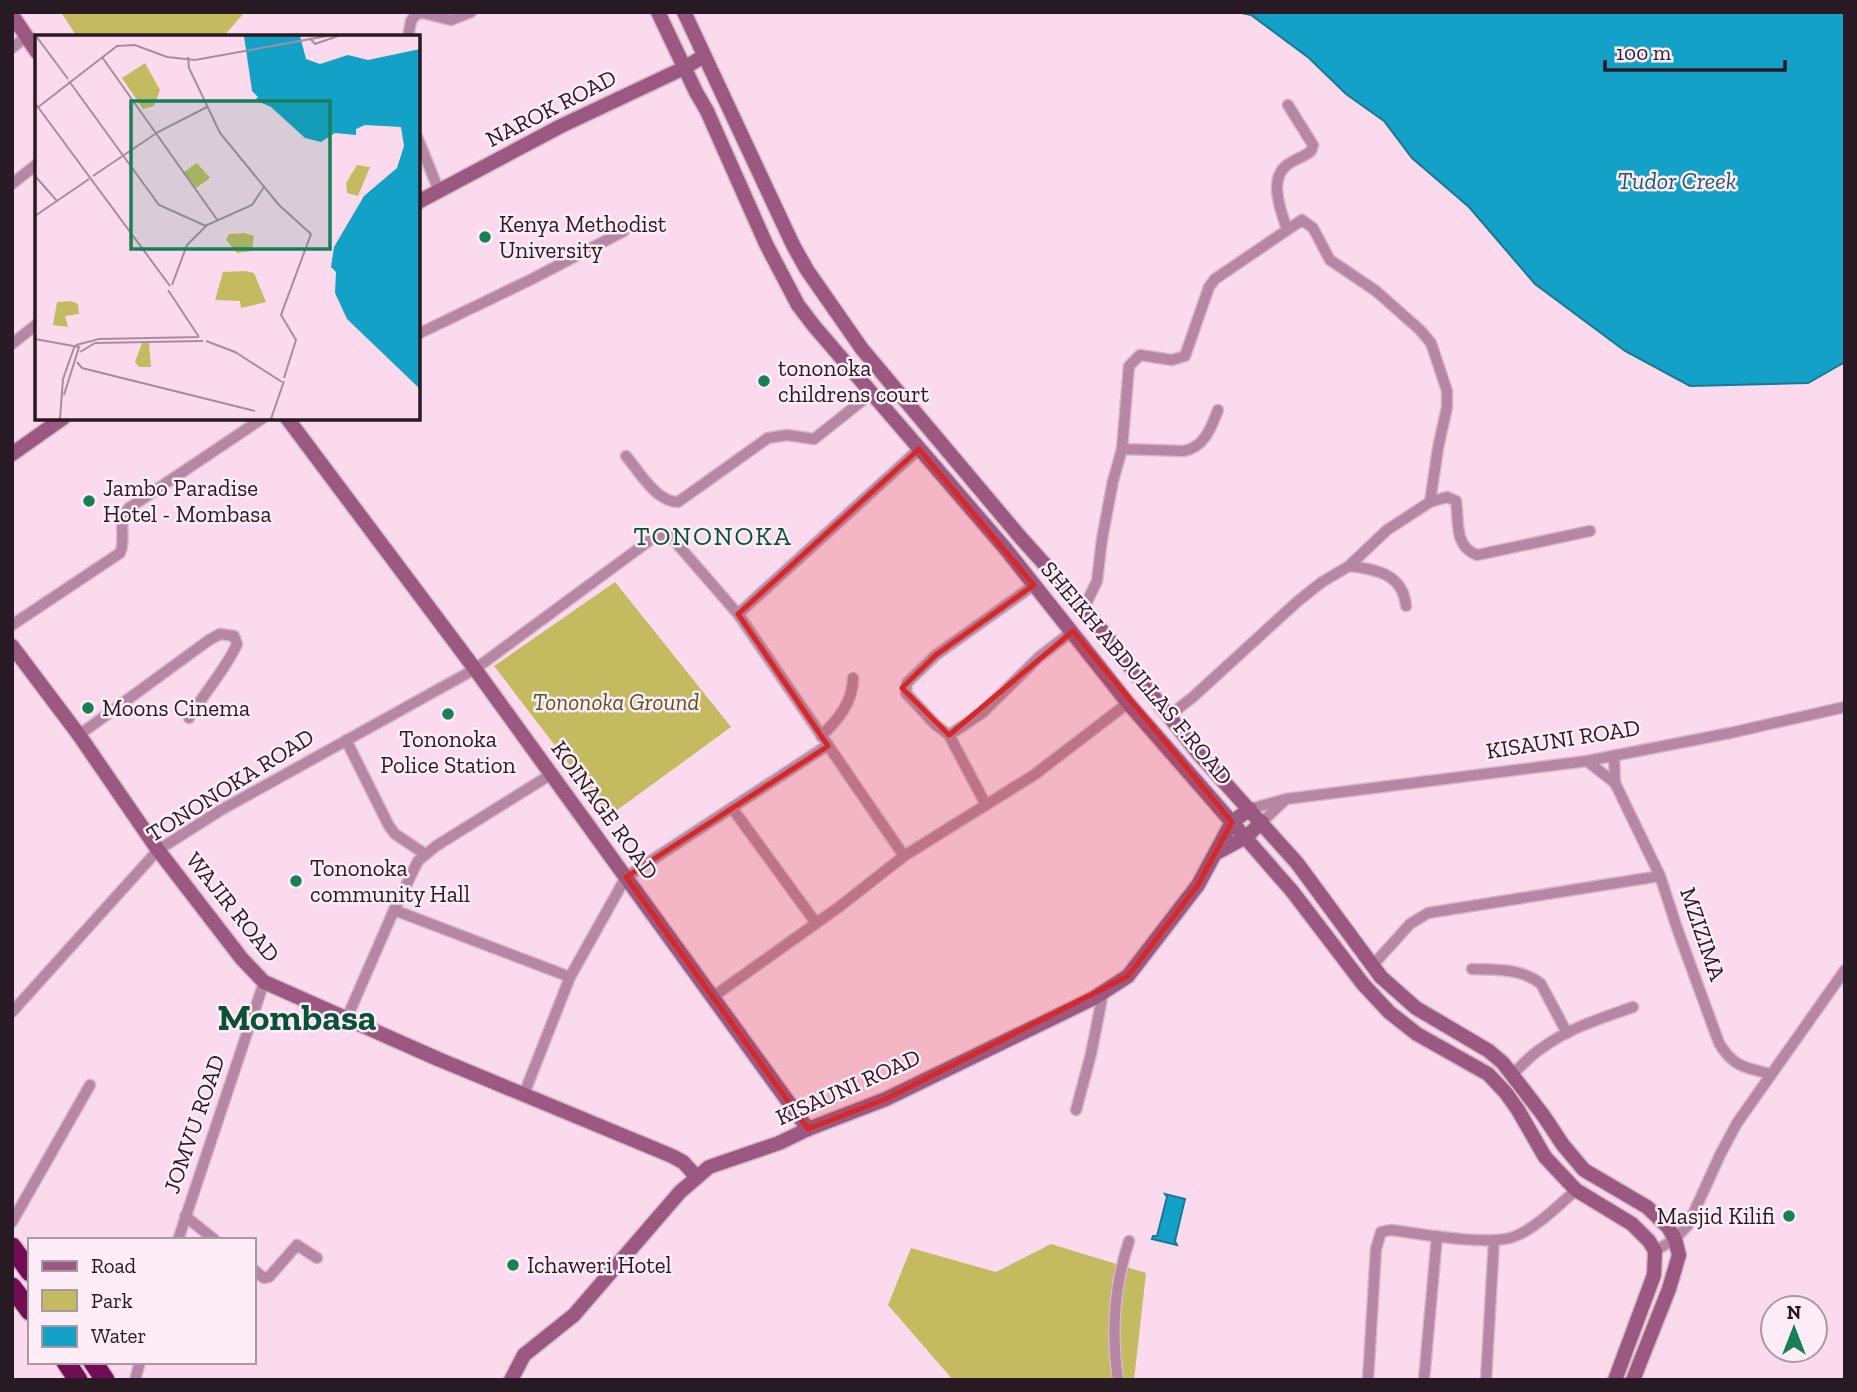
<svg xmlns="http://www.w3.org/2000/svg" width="1857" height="1392" viewBox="0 0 1857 1392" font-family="'Zilla Slab',serif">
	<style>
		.green { fill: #c4bb61 }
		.water { fill: #13a1c7; stroke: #197896; stroke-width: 2 }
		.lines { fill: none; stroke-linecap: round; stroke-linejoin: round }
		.street-casing { stroke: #d6b7c8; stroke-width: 13 }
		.secondary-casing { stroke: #d6b7c8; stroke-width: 17 }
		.highway-casing { stroke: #d6b7c8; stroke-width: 22 }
		.street { stroke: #b687a2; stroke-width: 10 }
		.secondary { stroke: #9b5881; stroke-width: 14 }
		.highway { stroke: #720d55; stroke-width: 19 }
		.marked { fill: #d62828; fill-opacity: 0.2; stroke: #d62828; stroke-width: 5; stroke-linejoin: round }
		.poi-dot { fill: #17805b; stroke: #feedf7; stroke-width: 2.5 }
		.labels { text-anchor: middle; stroke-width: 5; stroke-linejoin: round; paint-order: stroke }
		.street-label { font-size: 23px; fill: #281a22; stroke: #feedf7 }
		.poi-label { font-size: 23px; fill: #281a22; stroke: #feedf7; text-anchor: start }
		.park-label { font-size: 23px; font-style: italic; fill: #595420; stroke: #feedf7 }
		.water-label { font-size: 24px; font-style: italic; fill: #1a5c71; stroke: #feedf7 }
		.quarter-label { font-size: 26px; letter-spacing: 2px; fill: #095239; stroke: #feedf7 }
		.town-label { font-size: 37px; font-weight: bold; fill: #095239; stroke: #feedf7 }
		.inset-road { fill: none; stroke: #a78d9c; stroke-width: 2 }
		.view { fill: #17805b; fill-opacity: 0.15; stroke: #17805b; stroke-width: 3.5 }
		.inset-edge { fill: none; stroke: #281a22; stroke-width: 3.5 }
	</style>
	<rect width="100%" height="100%" fill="#fcdaed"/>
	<g class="green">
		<path d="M61 12H245L223 37H77Z"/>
		<path d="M615 582 731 727 609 816 494 666Z"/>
		<path d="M1051 1244 1146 1273 1134 1380H953L888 1305 911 1248 996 1272Z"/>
	</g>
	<g class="water">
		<path d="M1237 12H1845V362L1808 383 1690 386 1625 351 1535 284 1469 207 1412 158 1384 121 1346 94 1309 58 1251 15Z"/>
		<path d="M1165 1194 1185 1199 1175 1241 1177 1245 1152 1239 1153 1236H1157L1167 1197Z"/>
	</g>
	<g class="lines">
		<g class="street-casing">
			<g id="street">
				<path d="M408 37 411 21 416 14 423 13 451 20 471 12"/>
				<path d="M12 48 26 37"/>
				<path d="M418 139 439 191"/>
				<path d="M12 184 37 164"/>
				<path d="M1287 229C1281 212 1268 179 1287 165 1295 159 1304 157 1311 151L1313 145 1288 105"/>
				<path d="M418 334 532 279 624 231"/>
				<path d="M12 344 37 324"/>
				<path d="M1122 449 1183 451C1204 448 1211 428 1218 410"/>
				<path d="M626 456C639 471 656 502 678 502L768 438 787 435 814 439 872 393"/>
				<path d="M1349 566C1376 569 1403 574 1406 606"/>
				<path d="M1034 585 936 655 907 683 906 693 935 724 949 735 982 713 1039 657 1073 631"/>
				<path d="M1084 608 1097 581 1102 539 1113 481 1122 449 1129 366 1140 355 1172 360 1185 356 1209 287 1215 279 1302 220 1313 228 1330 260 1376 291 1420 330 1431 343 1447 391V407L1438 448 1430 502"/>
				<path d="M738 614 904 856"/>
				<path d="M12 625 120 553C127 537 116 521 129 508L263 418"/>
				<path d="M1170 715 1193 697 1298 601 1322 582 1349 566 1387 530 1430 502 1447 497 1456 501C1459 523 1454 546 1477 555L1590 531"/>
				<path d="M79 735 209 640 220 634 234 636 237 644C226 669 204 693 189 718"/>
				<path d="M949 735 986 805"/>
				<path d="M821 736C838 720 853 702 853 678"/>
				<path d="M346 740 389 826 395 834 425 854"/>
				<path d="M1614 756 1615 783 1660 876 1678 931 1719 1043C1733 1067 1746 1068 1771 1074"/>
				<path d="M1587 761 1615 783"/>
				<path d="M732 808 816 923"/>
				<path d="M1250 809 1286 799 1587 761 1730 733 1845 707"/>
				<path d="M1262 822 1284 801"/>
				<path d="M394 910 570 977"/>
				<path d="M1372 966 1410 924 1428 913 1660 876"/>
				<path d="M1472 969C1495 970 1522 968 1541 984L1567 1033"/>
				<path d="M714 996 839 907 904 856 1034 775 1128 703"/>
				<path d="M12 1012 158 850 221 810 475 669 653 538 666 534 671 537 738 614 919 449"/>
				<path d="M346 1020 394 910 418 861 436 846 550 775"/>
				<path d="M1513 1074C1522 1065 1531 1055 1542 1048 1569 1028 1602 1018 1633 1007"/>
				<path d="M524 1094 570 977 626 877 828 745"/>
				<path d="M1076 1110 1091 1054 1103 993"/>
				<path d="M185 1216 215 1240"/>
				<path d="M12 1222 90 1085"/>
				<path d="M178 1240 264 982"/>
				<path d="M1655 1251 1675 1239 1688 1225 1720 1155 1737 1123 1845 970"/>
				<path d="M254 1270 264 1278 269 1277 297 1245 317 1258"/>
				<path d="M135 1380 140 1362"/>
				<path d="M1118 1380C1111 1332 1114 1286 1129 1241"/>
				<path d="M1368 1380 1376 1249 1381 1232 1391 1230C1421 1234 1483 1245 1510 1238 1532 1232 1559 1205 1576 1190"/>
				<path d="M1424 1380 1437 1236"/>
				<path d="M1486 1380 1494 1240"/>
			</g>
		</g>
		<g class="secondary-casing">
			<g id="secondary">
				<path d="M658 12 696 92 707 111 766 244 798 305 814 326 1004 547 1128 703 1292 891 1363 984 1389 1012 1417 1034 1488 1074 1506 1093 1518 1110 1545 1157 1576 1190 1632 1224 1649 1241 1655 1251 1654 1275 1615 1380"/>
				<path d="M684 12 793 245 807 270 862 349 1021 538 1084 608 1198 753 1297 863 1381 977 1416 1008 1489 1051 1503 1063 1543 1115 1563 1145 1584 1170 1647 1207 1668 1227 1675 1239 1679 1255 1669 1289 1633 1380"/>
				<path d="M12 15 37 52"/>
				<path d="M418 202 561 126 684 68 704 56"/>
				<path d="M287 418 475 669 808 1129"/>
				<path d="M12 454 63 418"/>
				<path d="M12 646 79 735 158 850 242 959 264 982 438 1059 672 1156 683 1162 696 1176"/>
				<path d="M1216 853 1246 837 1262 822"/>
				<path d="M511 1380 524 1355 574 1315 680 1192 709 1167 779 1143 808 1129 886 1099 1094 998 1128 976 1198 885 1232 822 1250 809"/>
			</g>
		</g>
		<g class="highway-casing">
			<g id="highway">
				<path d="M12 1247 30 1272"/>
				<path d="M12 1287 30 1311"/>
				<path d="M66 1362 78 1380"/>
				<path d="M93 1362 105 1380"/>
			</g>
		</g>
		<use href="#street" class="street"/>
		<use href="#secondary" class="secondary"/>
		<use href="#highway" class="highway"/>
	</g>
	<path class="marked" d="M919 449 1034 585 936 655 902 688 949 735 1073 631 1232 822 1198 885 1128 976 886 1099 808 1129 626 877 828 746 738 614Z"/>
	<g class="poi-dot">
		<circle cx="485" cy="237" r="7"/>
		<circle cx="764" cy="381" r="7"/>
		<circle cx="89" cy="501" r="7"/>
		<circle cx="88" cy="708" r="7"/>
		<circle cx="448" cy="714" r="7"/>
		<circle cx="296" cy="881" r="7"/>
		<circle cx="1789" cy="1216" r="7"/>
		<circle cx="513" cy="1265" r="7"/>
	</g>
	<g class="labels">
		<g class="street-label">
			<text transform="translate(551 108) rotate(-27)" y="8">NAROK ROAD</text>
			<text transform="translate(1137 673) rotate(50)" y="8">SHEIKH ABDULLAS F.ROAD</text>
			<text transform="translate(1563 739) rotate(-9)" y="8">KISAUNI ROAD</text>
			<text transform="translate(230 785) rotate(-32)" y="8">TONONOKA ROAD</text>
			<text transform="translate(605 810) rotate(54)" y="8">KOINAGE ROAD</text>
			<text transform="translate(233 907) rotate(51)" y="8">WAJIR ROAD</text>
			<text transform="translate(1703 934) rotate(71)" y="8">MZIZIMA</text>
			<text transform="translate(848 1087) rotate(-24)" y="8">KISAUNI ROAD</text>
			<text transform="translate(194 1124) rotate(-71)" y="8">JOMVU ROAD</text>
		</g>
		<g class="poi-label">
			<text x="499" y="232">Kenya Methodist<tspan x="499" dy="26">University</tspan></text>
			<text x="778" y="376">tononoka<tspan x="778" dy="26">childrens court</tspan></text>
			<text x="103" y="496">Jambo Paradise<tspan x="103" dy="26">Hotel - Mombasa</tspan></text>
			<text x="102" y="716">Moons Cinema</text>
			<text x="448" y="747" text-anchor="middle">Tononoka<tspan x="448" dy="26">Police Station</tspan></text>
			<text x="310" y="876">Tononoka<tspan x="310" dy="26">community Hall</tspan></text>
			<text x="1775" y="1224" text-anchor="end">Masjid Kilifi</text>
			<text x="527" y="1273">Ichaweri Hotel</text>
		</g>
		<g class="park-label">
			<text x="616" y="710">Tononoka Ground</text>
		</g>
		<g class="water-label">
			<text x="1677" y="189">Tudor Creek</text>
		</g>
		<g class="quarter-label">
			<text x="713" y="545">TONONOKA</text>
		</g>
		<g class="town-label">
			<text x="297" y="1030">Mombasa</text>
		</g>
	</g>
	<g transform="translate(35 35)">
		<rect width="385" height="385" fill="#fcdaed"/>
		<path d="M110 28 125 55 119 71 108 74 87 43ZM162 128 175 143 161 153 149 137ZM322 130 335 132 323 161 312 158 311 148ZM209 198 219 201 217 216 202 218 191 205 194 199ZM210 236 219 238 231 267 206 273 205 266 180 265 188 237ZM36 266 43 269 44 279 30 281 33 292 18 290 22 267ZM107 308H114L116 332H104L100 327Z" fill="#c4bb61"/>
		<path d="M209 1H265L271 24 285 29 313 20 333 25 385 14V354L312 284 300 258 301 237 296 232 299 212 329 161 362 133 369 111 366 92 330 90 321 94V100L300 98 286 107 270 103 236 72 220 65 223 62 217 56Z" fill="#13a1c7"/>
		<path class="inset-road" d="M1 1 33 44M275 3 280 9 303 1M67 22 183 186M153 22 154 33 185 98 244 170 276 199 246 280 261 305 249 343M34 46 124 170 171 191M0 68 135 251M2 73 82 11 100 10 132 22 160 25 292 1M0 141 22 166M58 141 123 97 172 72M0 181 54 144M137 250 152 210 172 190 217 170 229 152M133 255 164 302M0 304 44 312 29 360M171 306 200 317 247 347M41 310 64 304 164 302M45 317 60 308 168 306M42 327 47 333 220 376M25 384 28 344 40 310M236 384 249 346"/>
		<path class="view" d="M96 66H295V214H96Z"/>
		<rect width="385" height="385" class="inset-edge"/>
	</g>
	<rect width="1857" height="1392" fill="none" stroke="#281a22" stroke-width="28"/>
	<rect x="28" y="1238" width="228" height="126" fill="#feedf7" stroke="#a899a2" stroke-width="2"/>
	<rect x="42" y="1261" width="35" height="10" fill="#9b5881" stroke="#a899a2" stroke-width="2"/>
	<text x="91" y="1273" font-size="21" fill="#281a22">Road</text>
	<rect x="42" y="1290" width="35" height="21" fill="#c4bb61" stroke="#a899a2" stroke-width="2"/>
	<text x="91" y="1308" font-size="21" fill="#281a22">Park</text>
	<rect x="42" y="1326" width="35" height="21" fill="#13a1c7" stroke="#a899a2" stroke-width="2"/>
	<text x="91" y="1343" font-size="21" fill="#281a22">Water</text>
	<g transform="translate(1794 1329)"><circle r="33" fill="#feedf7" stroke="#a899a2" stroke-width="2"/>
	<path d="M0-5L12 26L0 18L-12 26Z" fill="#17805b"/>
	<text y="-10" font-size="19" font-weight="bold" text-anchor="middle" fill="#281a22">N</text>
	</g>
	<path d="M1605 60v10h180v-10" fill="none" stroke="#281a22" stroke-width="3.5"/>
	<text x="1616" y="60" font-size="21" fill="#281a22" stroke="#feedf7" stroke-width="5" paint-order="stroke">100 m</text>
</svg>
